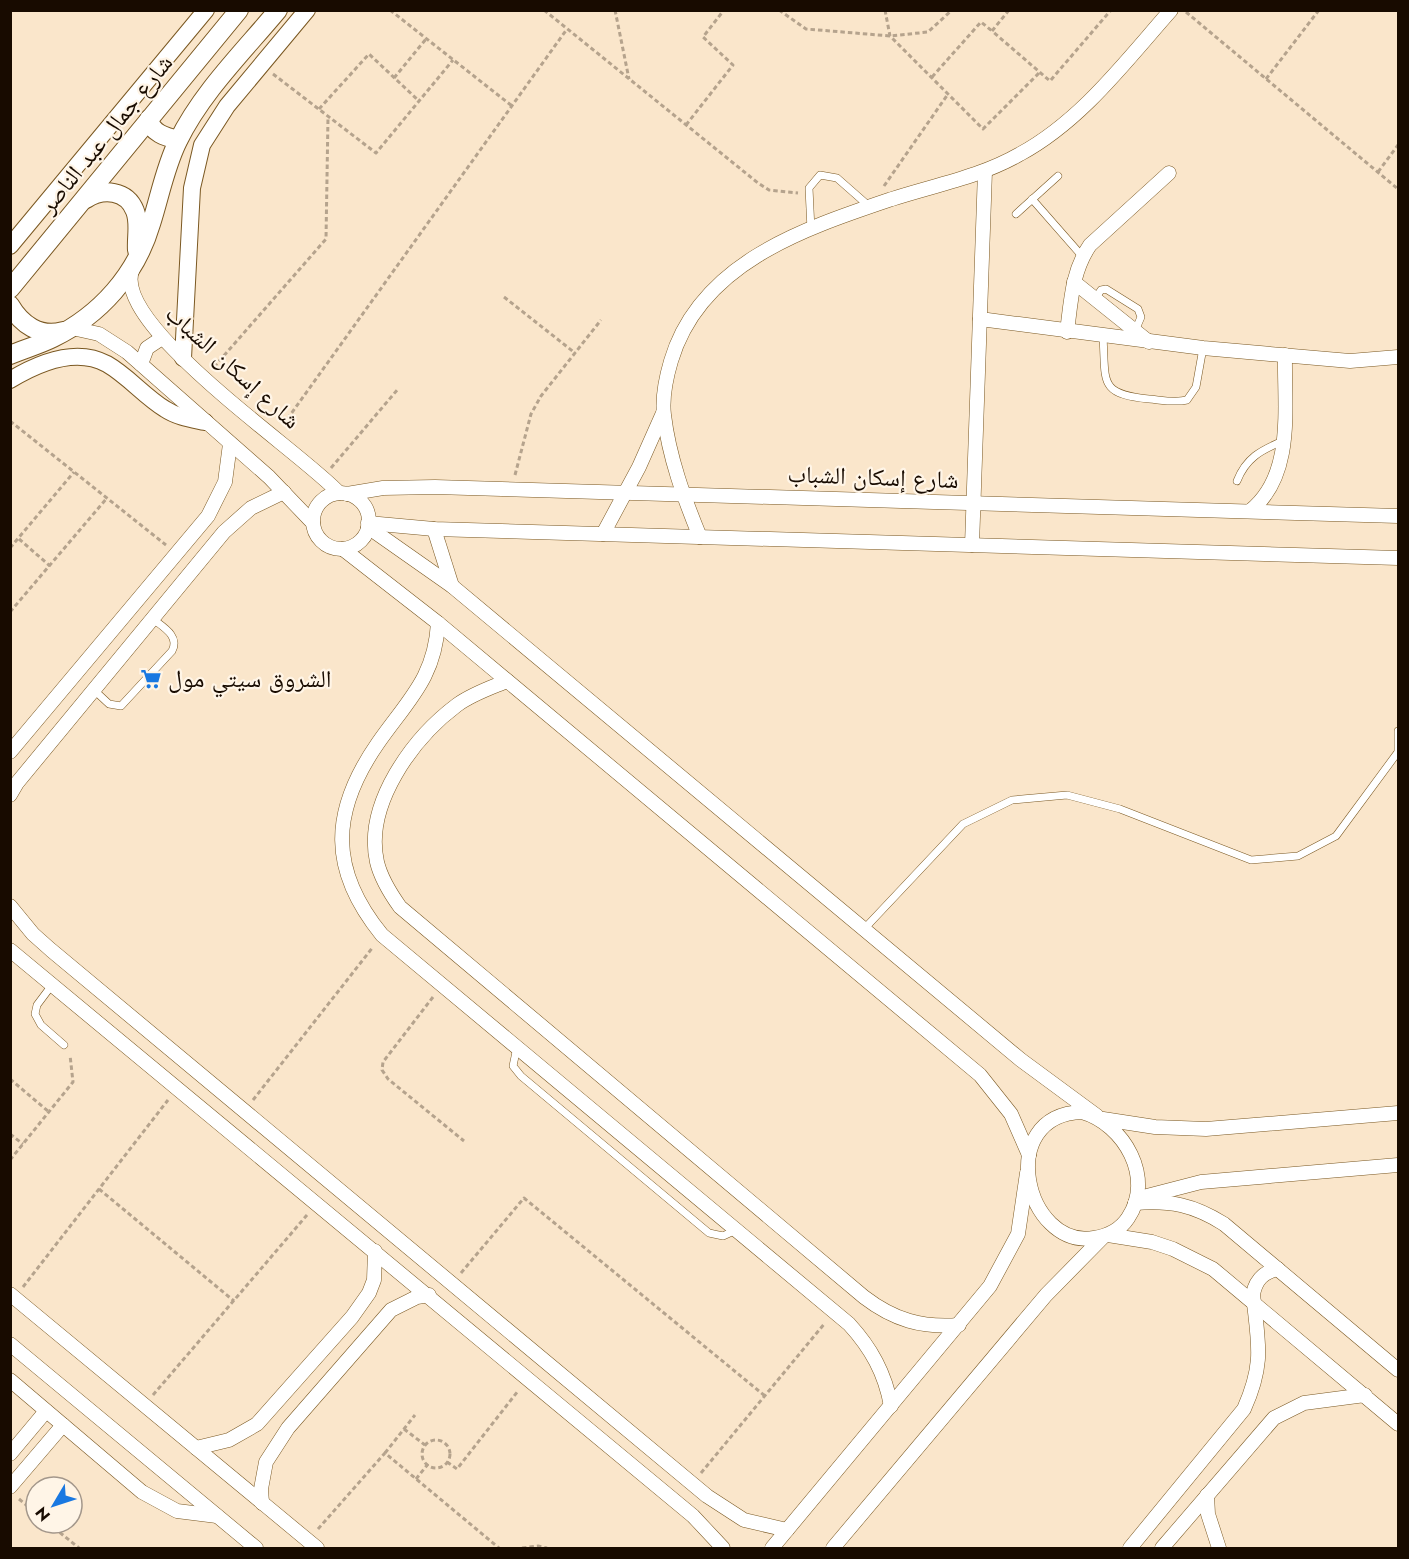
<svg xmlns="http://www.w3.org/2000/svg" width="1409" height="1559" viewBox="0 0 1409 1559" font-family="Jost,'Noto Naskh Arabic',sans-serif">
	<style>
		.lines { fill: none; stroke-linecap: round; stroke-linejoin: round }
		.service-casing { stroke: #7a5822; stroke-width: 8 }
		.minor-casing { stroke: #7a5822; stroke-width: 15 }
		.tertiary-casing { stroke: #7a5822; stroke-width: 18 }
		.secondary-casing { stroke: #7a5822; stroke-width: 20 }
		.path { stroke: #b5a38d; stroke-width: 3; stroke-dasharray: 4.5 3; stroke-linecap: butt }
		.service { stroke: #fff; stroke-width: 7 }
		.minor { stroke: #fff; stroke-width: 14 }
		.tertiary { stroke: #fff; stroke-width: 16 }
		.secondary { stroke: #fff; stroke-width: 18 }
		.labels { text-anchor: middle; stroke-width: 4.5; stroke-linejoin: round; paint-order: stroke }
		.street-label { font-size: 24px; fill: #180b00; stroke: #fff5e7 }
		.poi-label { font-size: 24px; fill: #180b00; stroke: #fff5e7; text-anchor: start }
	</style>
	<rect width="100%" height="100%" fill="#fae6cb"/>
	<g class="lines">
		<g class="service-casing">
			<g id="service">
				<path d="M1032 199 1082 256"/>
				<path d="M1016 214 1058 176"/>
				<path d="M811 230 809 188 820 175 837 178 870 207"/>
				<path d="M1095 299 1101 290 1106 289 1138 309 1141 317 1135 331"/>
				<path d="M1103 337C1106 382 1098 394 1149 399 1161 400 1175 403 1187 400L1196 387 1203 348"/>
				<path d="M1237 481C1246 458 1261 450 1283 441"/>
				<path d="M94 690 109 704 121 706 172 651C180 636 163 627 153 619"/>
				<path d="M865 928 963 824 1012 800 1067 795 1120 809 1251 860 1298 856 1336 836 1398 752V731"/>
				<path d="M52 985 37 1005 35 1014 41 1025 64 1045"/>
				<path d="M517 1047 513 1066 521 1076 709 1233 723 1236 736 1230"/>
			</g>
		</g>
		<g class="minor-casing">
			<g id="minor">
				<path d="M133 268C107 323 303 453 339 493"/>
				<path d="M1074 282 1149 342"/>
				<path d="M980 319 1203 348 1350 361 1398 357"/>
				<path d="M72 328 99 334 127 352 269 477 313 523"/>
				<path d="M1067 332C1071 301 1072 271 1090 245L1169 173"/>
				<path d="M141 364 147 348 162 338"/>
				<circle cx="341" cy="521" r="28"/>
				<path d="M347 494 383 488 435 487 1398 516"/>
				<path d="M1250 511C1295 475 1284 407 1285 355"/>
				<path d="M368 523 434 529 1398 558"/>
				<path d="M368 527 452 586 1021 1060 1097 1116"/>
				<path d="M434 529 452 586"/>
				<path d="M603 534 639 467 663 413"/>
				<path d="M700 537C684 498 669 457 664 415 662 398 666 378 671 361 700 263 803 229 892 199 935 185 980 177 1020 154 1081 121 1125 62 1171 10"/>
				<path d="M972 545 985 171"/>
				<path d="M343 549 438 623 980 1075 1011 1114 1029 1155"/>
				<path d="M438 623C435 678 408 700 378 743 330 812 329 870 382 935L849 1324C871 1348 885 1373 891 1406"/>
				<path d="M507 681C490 688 472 694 457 705 413 738 364 804 377 862 381 879 390 893 400 907L864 1297C894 1320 922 1328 959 1325"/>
				<path d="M10 752 208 516 225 482 230 444"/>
				<path d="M10 795 17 783 224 532 251 508 284 492"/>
				<path d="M10 906 33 934 51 950 707 1496 744 1520 787 1530"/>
				<path d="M10 950 693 1516 723 1548"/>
				<path d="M1082 1112C1124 1124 1155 1178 1128 1218 1120 1230 1108 1236 1094 1238 1025 1249 994 1115 1082 1112Z"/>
				<path d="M1103 1119 1155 1127 1206 1129 1398 1113"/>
				<path d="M1143 1197 1201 1182 1398 1165"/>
				<path d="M1135 1203C1170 1200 1194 1205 1224 1224L1398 1370"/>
				<path d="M1108 1235 1152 1242 1173 1249 1213 1269 1398 1424"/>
				<path d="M10 1294 317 1548"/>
				<path d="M10 1344 256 1548"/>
				<path d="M10 1380 142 1492 177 1511 217 1516"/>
				<path d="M196 1448 229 1440 257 1424 352 1317 369 1293 374 1280 375 1251"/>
				<path d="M10 1454 46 1411"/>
				<path d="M10 1487 63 1425"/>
				<path d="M1207 1495 1208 1514 1219 1548"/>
				<path d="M262 1503 261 1489 266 1462 288 1428 391 1310 417 1297 429 1295"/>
				<path d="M772 1548 990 1286 1018 1234 1027 1173"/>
				<path d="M833 1548 1046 1295 1103 1237"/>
				<path d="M1130 1548 1244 1409C1265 1362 1258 1343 1253 1294 1256 1280 1263 1272 1278 1269"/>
				<path d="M1162 1548 1274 1418 1304 1403 1365 1395"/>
			</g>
		</g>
		<g class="tertiary-casing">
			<g id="tertiary">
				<path d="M10 246 206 10"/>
				<path d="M183 358 192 188 202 145 227 106 307 10"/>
				<path d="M10 380C38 363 76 347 107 364 128 376 144 396 165 409 177 417 191 419 205 422"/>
			</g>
		</g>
		<g class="secondary-casing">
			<g id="secondary">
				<path d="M149 119C151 133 166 137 178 140"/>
				<path d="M86 199C103 188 127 190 135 211 140 223 136 238 137 250"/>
				<path d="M10 289 239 10"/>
				<path d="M10 305C21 324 40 338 63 331"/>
				<path d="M10 355C24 349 39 345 53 338 100 315 136 275 151 224 160 196 165 167 178 141 202 92 243 52 278 10"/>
			</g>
		</g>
		<g class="path">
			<path d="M390 10 512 106"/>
			<path d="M544 10 758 183 769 190 798 193"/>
			<path d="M615 10 629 79"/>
			<path d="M779 10 806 29 890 36 928 32 952 10"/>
			<path d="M885 10 890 36 983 129 1040 72"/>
			<path d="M1009 10 992 31 1050 81 1111 10"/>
			<path d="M1186 12 1398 189"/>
			<path d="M273 74 376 153 453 60"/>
			<path d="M932 77 981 22 992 31"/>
			<path d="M394 78 426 39"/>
			<path d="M1266 79 1319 10"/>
			<path d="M319 109 369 54 419 101"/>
			<path d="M686 125 733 65 703 37 724 10"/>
			<path d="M1378 172 1398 145"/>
			<path d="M884 186 948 94"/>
			<path d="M504 297 575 353"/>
			<path d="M214 367 326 239 328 117"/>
			<path d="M10 421 166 545"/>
			<path d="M283 425 567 29"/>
			<path d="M331 468 398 389"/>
			<path d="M515 475 531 414 541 396 601 320"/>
			<path d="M19 539 50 566"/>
			<path d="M10 548 74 472"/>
			<path d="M10 612 107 498"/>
			<path d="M433 997 383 1062 382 1070 388 1079 464 1141"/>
			<path d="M10 1079 49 1112"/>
			<path d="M253 1100 373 947"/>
			<path d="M10 1134 23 1144"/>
			<path d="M10 1160 73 1082 70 1055"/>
			<path d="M99 1189 234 1301"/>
			<path d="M461 1273 524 1198 765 1396"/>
			<path d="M23 1287 168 1100"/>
			<path d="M153 1395 307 1215"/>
			<path d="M404 1429 425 1445"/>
			<circle cx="436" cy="1454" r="14"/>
			<path d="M385 1453 415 1415"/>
			<path d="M447 1462 457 1469 518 1391"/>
			<path d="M701 1473 825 1323"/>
			<path d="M416 1479 428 1464"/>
			<path d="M19 1499 36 1513"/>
			<path d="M48 1523 79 1548"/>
			<path d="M318 1529 385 1453 499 1548"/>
			<path d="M522 1548 538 1546 547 1548"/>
		</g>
		<use href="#service" class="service"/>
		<use href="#minor" class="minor"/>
		<use href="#tertiary" class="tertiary"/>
		<use href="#secondary" class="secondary"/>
	</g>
	<defs>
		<g id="supermarket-bare" transform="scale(1.62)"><path d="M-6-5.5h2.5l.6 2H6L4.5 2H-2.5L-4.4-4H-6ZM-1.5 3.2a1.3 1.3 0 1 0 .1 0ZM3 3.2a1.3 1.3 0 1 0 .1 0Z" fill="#1978e1" stroke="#fff5e7" stroke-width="2.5" paint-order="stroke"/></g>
	</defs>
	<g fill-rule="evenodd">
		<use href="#supermarket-bare" x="151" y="679"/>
	</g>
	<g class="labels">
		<g class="street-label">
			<text transform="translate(106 134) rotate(-51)" y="8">شارع جمال عبد الناصر</text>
			<text transform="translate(233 367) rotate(42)" y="8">شارع إسكان الشباب</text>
			<text transform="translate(873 477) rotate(2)" y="8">شارع إسكان الشباب</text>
		</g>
		<g class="poi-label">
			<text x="168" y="687">الشروق سيتي مول</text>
		</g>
	</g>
	<rect width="1409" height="1559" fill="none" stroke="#180b00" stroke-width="24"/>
	<g transform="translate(54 1505) rotate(231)"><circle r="28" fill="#fff5e7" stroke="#a3978b" stroke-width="1.5"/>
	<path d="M0-4.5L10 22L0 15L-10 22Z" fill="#1978e1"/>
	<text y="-9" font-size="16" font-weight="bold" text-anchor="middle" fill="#180b00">N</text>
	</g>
</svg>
